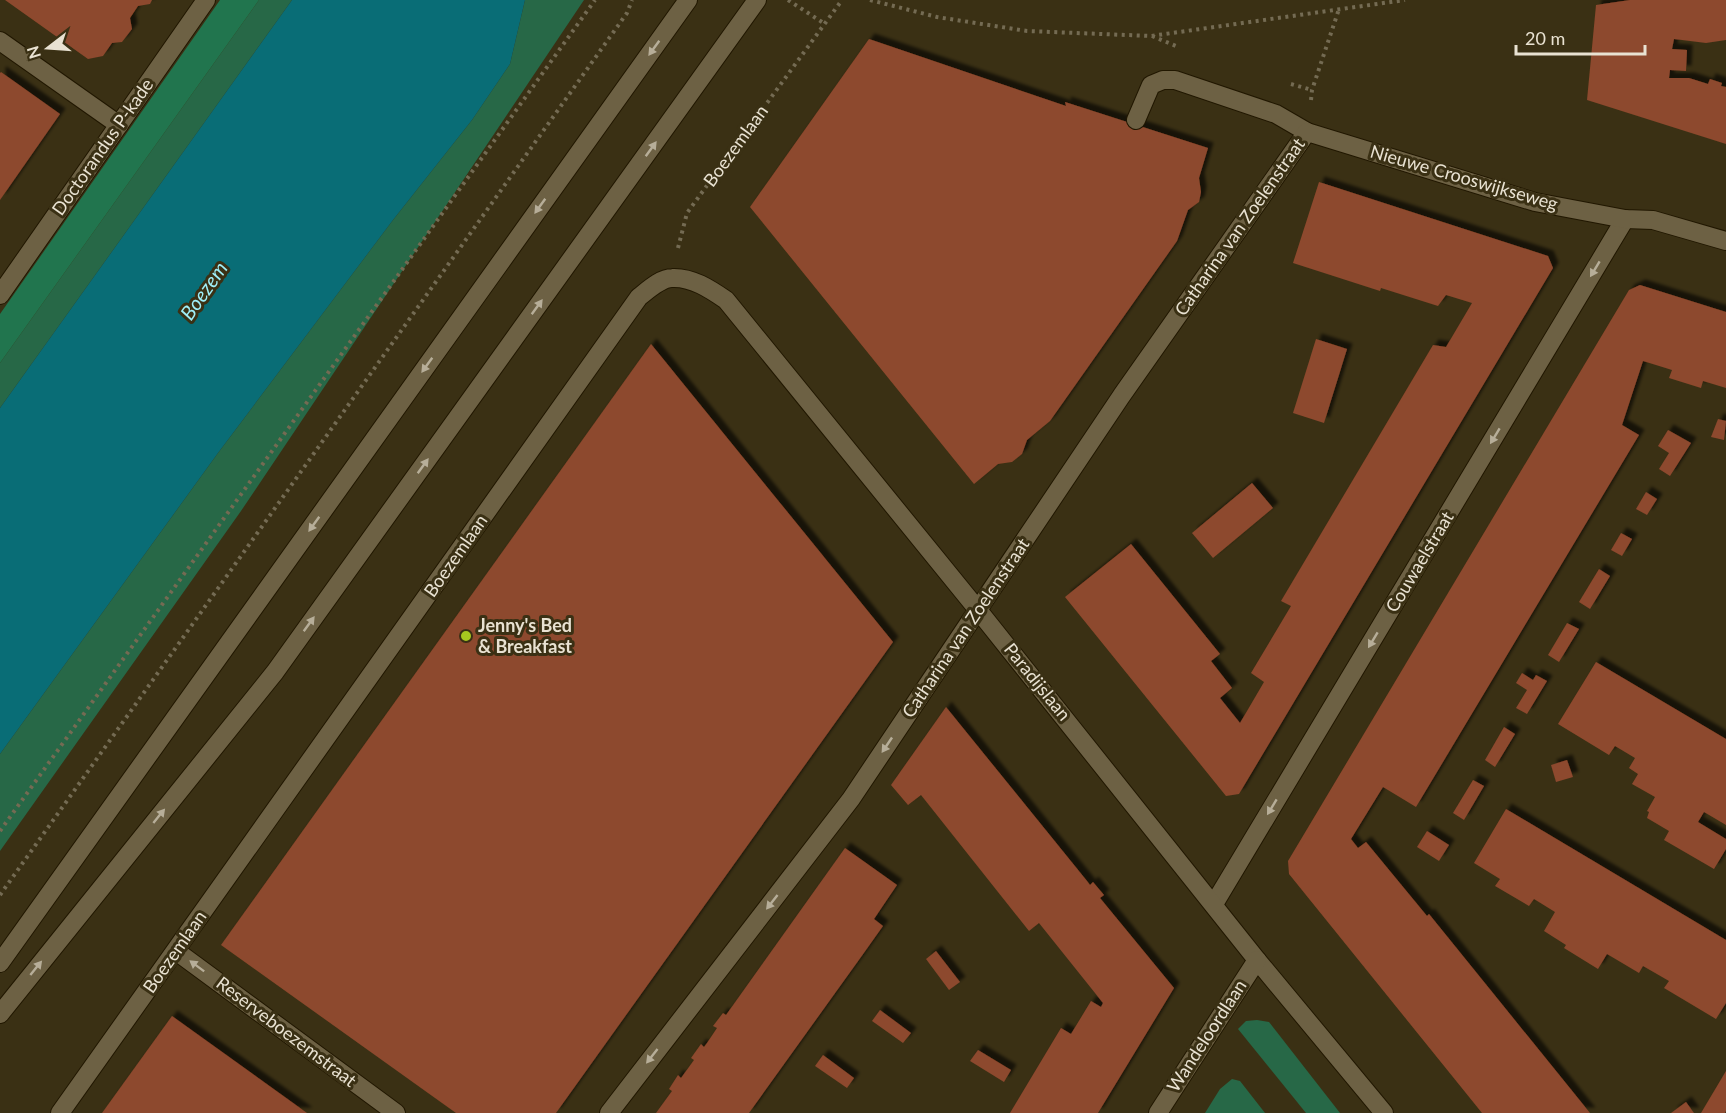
<svg xmlns="http://www.w3.org/2000/svg" width="1726" height="1113" viewBox="0 0 1726 1113" font-family="Lato,sans-serif">
	<style>
		.green { fill: #276847 }
		.forest { fill: #21754e }
		.water { fill: #096d76 }
		.building { fill: #8d482d; filter: url(#shadow) }
		.lines { fill: none; stroke-linecap: round; stroke-linejoin: round }
		.lane-casing { stroke: #211700; stroke-width: 20 }
		.street-casing { stroke: #211700; stroke-width: 20 }
		.secondary-casing { stroke: #211700; stroke-width: 20 }
		.path { stroke: #746b53; stroke-width: 4; stroke-dasharray: 3 4.5; stroke-linecap: butt }
		.lane { stroke: #6d6144; stroke-width: 18 }
		.street { stroke: #6d6144; stroke-width: 18 }
		.secondary { stroke: #6d6144; stroke-width: 18 }
		.oneway { fill: #b7ae99 }
		.poi-dot { fill: #a7c81f; stroke: #3a3014; stroke-width: 2 }
		.labels { text-anchor: middle; stroke-width: 6; stroke-linejoin: round; paint-order: stroke }
		.street-label { font-size: 18px; fill: #e9e2d2; stroke: #3a3014 }
		.poi-label { font-size: 18px; font-weight: bold; fill: #e9e2d2; stroke: #3a3014; text-anchor: start }
		.water-label { font-size: 20px; font-style: italic; fill: #9feff8; stroke: #3a3014 }
	</style>
	<defs>
		<filter id="shadow"><feDropShadow dx="5.5" dy="-5.5" stdDeviation="1.5" flood-color="#0009"/></filter>
	</defs>
	<rect width="100%" height="100%" fill="#3a3014"/>
	<g class="green">
		<path d="M259 0H292L0 408V363Z"/>
		<path d="M525 0H584L241 511 0 851V754L218 453 393 220 472 120 510 64Z"/>
		<path d="M1257 1020 1269 1022 1340 1113H1306L1238 1029 1246 1021Z"/>
		<path d="M1232 1079 1240 1081 1265 1113H1205L1220 1089Z"/>
	</g>
	<path class="forest" d="M220 0H259L0 363V314Z"/>
	<path class="water" d="M292 0H525L510 64 472 120 393 220 218 453 0 754V408Z"/>
	<g class="building">
		<path d="M5 0H152L150 4 138 6 130 18 132 29 122 42 112 43 103 56 88 59Z"/>
		<path d="M1630 0H1726V40L1706 43 1674 39 1672 49 1687 50 1686 71 1670 70 1669 78H1689L1708 84 1710 79 1722 83 1721 86 1726 87V144L1587 100 1596 5Z"/>
		<path d="M869 39 1066 106 1065 102 1208 148 1199 178 1201 192 1199 202 1188 210 1177 241 1050 421 1027 440 1022 454 1012 462 998 464 974 484 750 207Z"/>
		<path d="M1 72 60 114 0 200V73Z"/>
		<path d="M1319 182 1548 256 1553 268 1239 794 1226 796 1065 597 1131 544 1220 654 1211 661 1232 688 1220 698 1240 723 1264 682 1251 673 1291 606 1281 601 1433 345 1446 347 1472 303 1446 295 1438 306 1381 288 1380 291 1293 263Z"/>
		<path d="M1640 285 1726 312V388L1703 381 1701 388 1669 378 1672 370 1643 361 1622 425 1639 435 1416 807 1383 787 1351 839 1358 848 1366 842 1427 916 1429 914 1590 1113H1482L1289 874 1288 861 1629 290Z"/>
		<path d="M1316 339 1347 349 1324 423 1293 413Z"/>
		<path d="M651 344 893 642 556 1113H456L221 945Z"/>
		<path d="M1718 419 1726 421 1724 440 1711 437Z"/>
		<path d="M1668 430 1691 443 1670 476 1659 469 1669 453 1658 446Z"/>
		<path d="M1252 483 1273 508 1213 558 1192 533Z"/>
		<path d="M1646 492 1657 499 1647 515 1636 509Z"/>
		<path d="M1621 533 1632 539 1622 556 1611 550Z"/>
		<path d="M1599 569 1610 576 1590 609 1579 602Z"/>
		<path d="M1567 623 1579 629 1559 662 1548 655Z"/>
		<path d="M1596 662 1726 739V825L1704 812 1698 822 1726 839V849L1714 869 1664 840 1669 831 1647 818 1649 812 1647 811 1655 797 1632 784 1638 774 1629 768 1635 758 1615 746 1609 755 1558 724Z"/>
		<path d="M1522 673 1533 680 1536 675 1547 681 1527 714 1516 708 1527 690 1516 683Z"/>
		<path d="M946 707 1087 881 1090 885 1093 882 1104 895 1100 898 1174 988 1098 1113H1010L1061 1028 1071 1034 1091 1001 1101 1007 1103 1003 1039 923 1029 931 921 795 908 805 891 785Z"/>
		<path d="M1504 727 1515 734 1495 767 1485 760Z"/>
		<path d="M1567 760 1573 777 1556 782 1551 765Z"/>
		<path d="M1473 780 1484 786 1464 820 1453 813Z"/>
		<path d="M1506 809 1726 940V1003L1716 1019 1664 988 1669 981 1643 966 1639 973 1607 954 1598 969 1564 948 1566 945 1544 931 1555 912 1534 899 1529 906 1495 886 1500 879 1474 863Z"/>
		<path d="M1427 831 1449 845 1439 861 1417 847Z"/>
		<path d="M845 848 897 885 874 919 883 926 861 957 749 1113H656L672 1091 669 1089 678 1075 681 1078 694 1060 691 1058 701 1044 704 1047 707 1043 717 1028 713 1026 723 1013 726 1015Z"/>
		<path d="M936 951 960 982 949 990 926 959Z"/>
		<path d="M880 1010 911 1033 903 1043 872 1021Z"/>
		<path d="M172 1016 307 1113H102Z"/>
		<path d="M978 1050 1011 1070 1004 1082 970 1061Z"/>
		<path d="M823 1055 854 1078 847 1088 815 1066Z"/>
		<path d="M1726 1071V1111L1725 1113H1701Z"/>
		<path d="M1686 1102 1694 1113H1671Z"/>
	</g>
	<g class="lines">
		<g class="lane-casing">
			<path id="lane" d="M1136 120 1151 85 1163 80H1175L1276 114 1307 132"/>
		</g>
		<g class="street-casing">
			<g id="street">
				<path d="M0 41 119 125"/>
				<path d="M0 295 206 0"/>
				<path d="M1214 904 1625 219"/>
				<path d="M176 951 396 1113"/>
				<path d="M60 1113 639 297C648 290 661 278 672 278 692 277 710 289 726 300L978 610 1257 960 1384 1113"/>
				<path d="M609 1113 851 799 1122 395 1307 132 1535 202 1625 219 1653 220 1726 241"/>
				<path d="M1158 1113 1257 960"/>
			</g>
		</g>
		<g class="secondary-casing">
			<g id="secondary">
				<path d="M0 963 688 0"/>
				<path d="M0 1014 275 672 757 0"/>
			</g>
		</g>
		<g class="path">
			<path d="M788 0 825 24"/>
			<path d="M870 0 937 17 1027 31 1151 36 1405 0"/>
			<path d="M1152 36 1176 46"/>
			<path d="M1291 84 1312 90"/>
			<path d="M1311 100 1312 90 1339 9"/>
			<path d="M678 248 687 213 842 0"/>
			<path d="M0 831 595 0"/>
			<path d="M0 895 627 13 632 0"/>
		</g>
		<use href="#lane" class="lane"/>
		<use href="#street" class="street"/>
		<use href="#secondary" class="secondary"/>
	</g>
	<defs><path id="oneway-solid" d="M-6-.8H1V-3.2L6.5 0L1 3.2V.8H-6Z" transform="scale(1.5)"/></defs>
	<g class="oneway">
		<use href="#oneway-solid" transform="translate(654 48) rotate(126)"/>
		<use href="#oneway-solid" transform="translate(651 149) rotate(-54)"/>
		<use href="#oneway-solid" transform="translate(540 206) rotate(126)"/>
		<use href="#oneway-solid" transform="translate(1595 269) rotate(121)"/>
		<use href="#oneway-solid" transform="translate(537 307) rotate(-54)"/>
		<use href="#oneway-solid" transform="translate(427 365) rotate(126)"/>
		<use href="#oneway-solid" transform="translate(1495 436) rotate(121)"/>
		<use href="#oneway-solid" transform="translate(423 466) rotate(-54)"/>
		<use href="#oneway-solid" transform="translate(314 524) rotate(126)"/>
		<use href="#oneway-solid" transform="translate(309 624) rotate(-54)"/>
		<use href="#oneway-solid" transform="translate(1373 640) rotate(121)"/>
		<use href="#oneway-solid" transform="translate(887 745) rotate(124)"/>
		<use href="#oneway-solid" transform="translate(1272 807) rotate(121)"/>
		<use href="#oneway-solid" transform="translate(159 816) rotate(-51)"/>
		<use href="#oneway-solid" transform="translate(772 902) rotate(128)"/>
		<use href="#oneway-solid" transform="translate(197 966) rotate(-143)"/>
		<use href="#oneway-solid" transform="translate(36 968) rotate(-51)"/>
		<use href="#oneway-solid" transform="translate(652 1056) rotate(128)"/>
	</g>
	<circle class="poi-dot" cx="466" cy="636" r="6"/>
	<g class="labels">
		<g class="street-label">
			<text transform="translate(736 146) rotate(-54)" y="6">Boezemlaan</text>
			<text transform="translate(103 147) rotate(-55)" y="6">Doctorandus P-kade</text>
			<text transform="translate(1464 178) rotate(16)" y="6">Nieuwe Crooswijkseweg</text>
			<text transform="translate(1240 227) rotate(-55)" y="6">Catharina van Zoelenstraat</text>
			<text transform="translate(456 556) rotate(-55)" y="6">Boezemlaan</text>
			<text transform="translate(1420 562) rotate(-59)" y="6">Couwaelstraat</text>
			<text transform="translate(966 628) rotate(-56)" y="6">Catharina van Zoelenstraat</text>
			<text transform="translate(1037 682) rotate(51)" y="6">Paradijslaan</text>
			<text transform="translate(175 952) rotate(-55)" y="6">Boezemlaan</text>
			<text transform="translate(286 1032) rotate(37)" y="6">Reserveboezemstraat</text>
			<text transform="translate(1207 1036) rotate(-57)" y="6">Wandeloordlaan</text>
		</g>
		<g class="poi-label">
			<text x="478" y="632">Jenny's Bed<tspan x="478" dy="21">&amp; Breakfast</tspan></text>
		</g>
		<g class="water-label">
			<text transform="translate(204 291) rotate(-55)" y="7">Boezem</text>
		</g>
	</g>
	<g transform="translate(48 48) rotate(253)" stroke="#3a3014" stroke-width="4.5" paint-order="stroke">
	<path d="M0-4.5L10 22L0 15L-10 22Z" fill="#e9e2d2"/>
	<text y="-9" font-size="16" font-weight="bold" text-anchor="middle" fill="#e9e2d2">N</text>
	</g>
	<path d="M1516 45v9h129v-9" fill="none" stroke="#e9e2d2" stroke-width="3"/>
	<text x="1525" y="45" font-size="18" fill="#e9e2d2" stroke="#3a3014" stroke-width="4.5" paint-order="stroke">20 m</text>
</svg>
